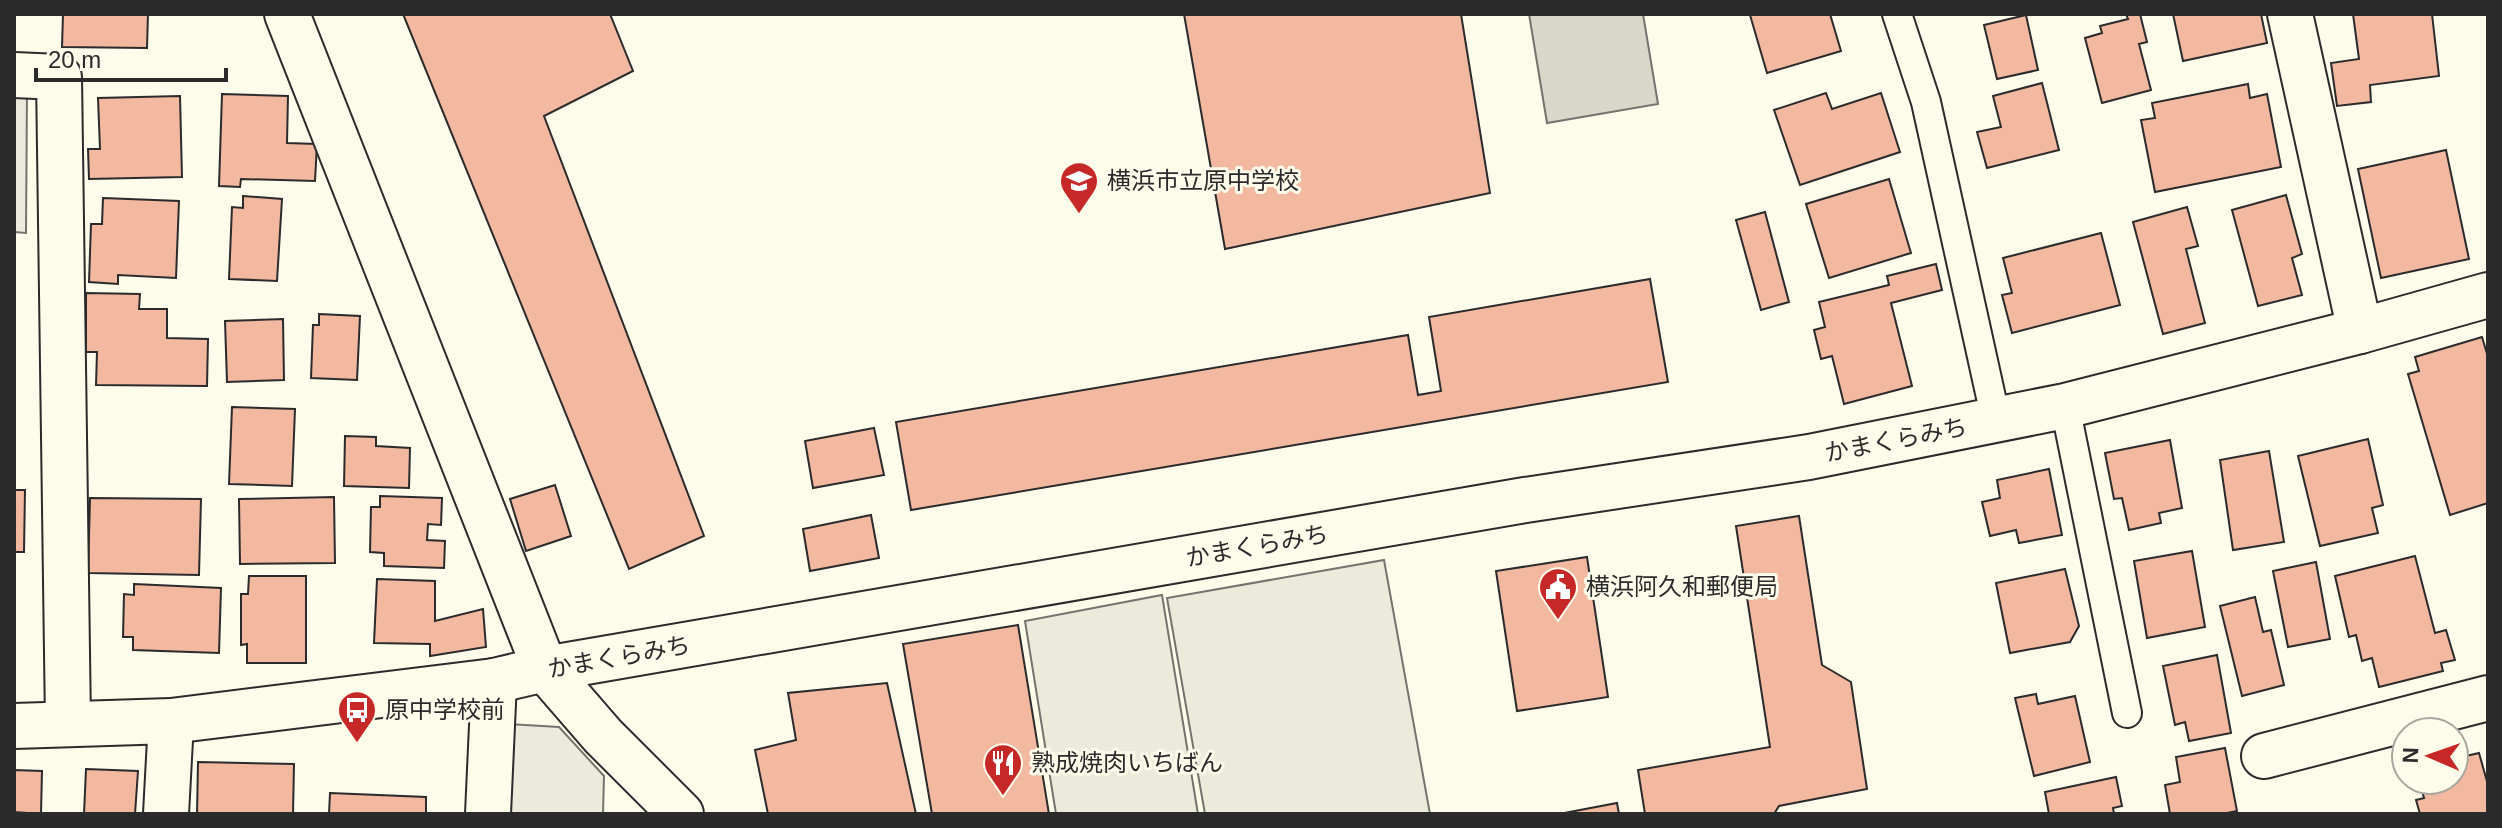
<svg xmlns="http://www.w3.org/2000/svg" width="2502" height="828" viewBox="0 0 2502 828" font-family="Arial,'Noto Sans JP',sans-serif">
	<style>
		.green { fill: #ecebdb; stroke: #74746e; stroke-width: 2 }
		.parking { fill: #eceadb; stroke: #74746e; stroke-width: 2 }
		.water { fill: #d8d7c9; stroke: #74746e; stroke-width: 2 }
		.building { fill: #f2b8a0; stroke: #2b2b2b; stroke-width: 2 }
		.lines { fill: none; stroke-linecap: round; stroke-linejoin: round }
		.service-casing { stroke: #2b2b2b; stroke-width: 32 }
		.minor-casing { stroke: #2b2b2b; stroke-width: 48 }
		.tertiary-casing { stroke: #2b2b2b; stroke-width: 48 }
		.service { stroke: #fdfbea; stroke-width: 28 }
		.minor { stroke: #fdfbea; stroke-width: 44 }
		.tertiary { stroke: #fdfbea; stroke-width: 44 }
		.labels { text-anchor: middle; stroke-width: 6; stroke-linejoin: round; paint-order: stroke }
		.poi-label { font-size: 24px; fill: #2b2b2b; stroke: #fdfbea; text-anchor: start }
		.street-label { font-size: 24px; fill: #2b2b2b; stroke: #fdfbea }
	</style>
	<rect width="100%" height="100%" fill="#fdfbea"/>
	<path class="green" d="M14 90 27 91 26 233 14 232Z"/>
	<g class="parking">
		<path d="M1384 560 1430 814H1205L1167 598Z"/>
		<path d="M1162 595 1198 814H1056L1025 621Z"/>
		<path d="M507 724 559 727 604 776 603 814H502Z"/>
	</g>
	<path class="water" d="M1529 14H1643L1658 104 1547 123Z"/>
	<g class="building">
		<path d="M63 14H148L147 48 62 47Z"/>
		<path d="M403 14H610L633 71 544 116 704 536 629 569Z"/>
		<path d="M1184 14H1461L1490 193 1225 249Z"/>
		<path d="M1830 14 1841 51 1767 73 1750 15Z"/>
		<path d="M2126 14H2140L2147 42 2139 44 2151 90 2102 103 2085 38 2102 33 2100 26 2128 19Z"/>
		<path d="M2173 14H2261L2267 43 2183 61Z"/>
		<path d="M2353 14H2432L2439 76 2370 85 2371 102 2337 106 2331 63 2359 59Z"/>
		<path d="M2026 15 2038 70 1997 79 1984 25Z"/>
		<path d="M2042 83 2059 150 1987 168 1977 132 2001 127 1993 96Z"/>
		<path d="M2248 84 2250 98 2267 94 2281 167 2155 192 2141 120 2155 118 2152 103Z"/>
		<path d="M1826 93 1832 109 1881 93 1900 152 1800 185 1774 110Z"/>
		<path d="M222 94 288 96 287 143 317 144 315 181 241 179 240 187 219 186Z"/>
		<path d="M180 96 182 177 89 179 88 149H100L98 98Z"/>
		<path d="M2446 150 2469 259 2381 278 2358 169Z"/>
		<path d="M1889 179 1911 253 1829 278 1806 204Z"/>
		<path d="M2286 195 2302 254 2292 258 2302 295 2258 306 2232 210Z"/>
		<path d="M243 196 282 199 277 281 229 279 232 207 243 208Z"/>
		<path d="M103 198 179 201 176 278 118 275V284L89 282 91 224H102Z"/>
		<path d="M2187 207 2198 246 2186 249 2205 323 2163 334 2133 222Z"/>
		<path d="M1765 212 1789 302 1761 310 1736 220Z"/>
		<path d="M2101 233 2120 305 2012 333 2002 295 2012 293 2003 258Z"/>
		<path d="M1936 264 1942 290 1891 303 1912 386 1844 404 1832 356 1821 359 1814 330 1825 327 1819 302 1889 285 1887 276Z"/>
		<path d="M1650 279 1668 382 911 510 896 422 1408 335 1418 395 1441 391 1429 317Z"/>
		<path d="M86 293 140 294 139 309H167V338L208 339 207 386 96 385 97 352H86Z"/>
		<path d="M319 314 360 316 357 380 311 378 313 325H319Z"/>
		<path d="M283 319 284 380 227 382 225 321Z"/>
		<path d="M2482 337 2488 357V503L2450 515 2408 374 2419 371 2415 357Z"/>
		<path d="M232 407 295 409 292 486 229 484Z"/>
		<path d="M874 428 884 475 813 488 805 441Z"/>
		<path d="M345 436 376 437V446L410 448 409 488 344 486Z"/>
		<path d="M2368 439 2383 505 2372 508 2378 533 2320 546 2298 456Z"/>
		<path d="M2170 440 2182 508 2159 513 2161 523 2129 530 2122 498 2114 499 2105 453Z"/>
		<path d="M2269 451 2284 542 2233 550 2220 460Z"/>
		<path d="M2049 469 2062 535 2019 543 2016 530 1990 536 1982 502 2000 498 1997 480Z"/>
		<path d="M555 485 571 536 526 551 510 499Z"/>
		<path d="M14 490H25L24 552H14Z"/>
		<path d="M380 496 442 498 441 525 428 524 427 540 445 541 444 568 384 566V553L370 552 371 507H380Z"/>
		<path d="M334 497 335 563 240 564 239 499Z"/>
		<path d="M90 498 201 499 199 575 88 573Z"/>
		<path d="M871 515 879 558 810 571 803 529Z"/>
		<path d="M1799 516 1822 665 1851 682 1867 789 1779 806 1774 814H1645L1638 770 1770 747 1736 526Z"/>
		<path d="M2192 551 2205 627 2147 638 2134 561Z"/>
		<path d="M2415 556 2435 633 2446 630 2455 660 2441 663 2443 671 2379 687 2372 658 2362 661 2356 635 2349 637 2335 576Z"/>
		<path d="M1587 557 1608 697 1517 711 1496 571Z"/>
		<path d="M2316 562 2330 639 2288 647 2273 571Z"/>
		<path d="M2065 569 2079 626 2070 642 2010 653 1996 583Z"/>
		<path d="M249 576H306V663H247V644L241 645V594H248Z"/>
		<path d="M377 579 435 581V621L483 609 486 647 430 656V644L374 643Z"/>
		<path d="M134 584 221 588 219 653 133 650V637H123L124 594 134 595Z"/>
		<path d="M2255 597 2263 632 2271 630 2284 685 2242 696 2220 606Z"/>
		<path d="M1018 625 1049 814H932L903 644Z"/>
		<path d="M2217 655 2231 733 2189 741 2185 722 2175 725 2163 666Z"/>
		<path d="M887 683 916 814H768L755 750 796 740 788 693Z"/>
		<path d="M2036 694 2038 704 2075 696 2090 762 2034 776 2015 698Z"/>
		<path d="M2460 734 2466 756 2479 753 2488 785V814H2420L2416 800 2424 798 2419 780H2454V735Z"/>
		<path d="M2225 748 2237 811 2222 814H2170L2165 785 2180 782 2176 757Z"/>
		<path d="M198 762 294 764 293 814H197Z"/>
		<path d="M86 769 138 771 135 814H84Z"/>
		<path d="M14 770 42 771 41 814 14 812Z"/>
		<path d="M2116 777 2122 806 2113 808 2114 814H2049L2045 792Z"/>
		<path d="M330 793 426 797V814H329Z"/>
		<path d="M1617 803 1619 814H1559Z"/>
	</g>
	<g class="lines">
		<g class="service-casing">
			<g id="service">
				<path d="M1897 14 1926 102 1996 420"/>
				<path d="M2065 406 2127 713"/>
			</g>
		</g>
		<g class="minor-casing">
			<g id="minor">
				<path d="M287 14 545 669 603 736 681 814"/>
				<path d="M2290 14 2360 331"/>
				<path d="M14 75 59 77 68 724"/>
				<path d="M2264 756 2488 698"/>
				<path d="M166 814 171 721"/>
				<path d="M488 814 494 681"/>
			</g>
		</g>
		<g class="tertiary-casing">
			<path id="tertiary" d="M14 726 171 721 494 681 545 669 1525 500 1809 457 2065 406 2360 331 2488 295"/>
		</g>
		<use href="#service" class="service"/>
		<use href="#minor" class="minor"/>
		<use href="#tertiary" class="tertiary"/>
	</g>
	<defs>
		<g id="school-pin" transform="scale(2)"><path d="M0 17L-7.5 6A9.5 9.5 0 1 1 7.5 6Z" fill="#c62828" stroke="#fdfbea"/><path d="M0-5L7-2L0 1L-7-2ZM-4 1L0 2.5L4 1V4Q0 6-4 4Z" fill="#fff"/></g>
		<g id="civic-pin" transform="scale(2)"><path d="M0 17L-7.5 6A9.5 9.5 0 1 1 7.5 6Z" fill="#c62828" stroke="#fdfbea"/><path d="M-.6-6.5H3V-4.5H.6V-3L4-1V1h2V6H-6V1h2V-1L-.6-3ZM-1.2 2.5V6h2.4V2.5Z" fill="#fff"/></g>
		<g id="bus-pin" transform="scale(2)"><path d="M0 17L-7.5 6A9.5 9.5 0 1 1 7.5 6Z" fill="#c62828" stroke="#fdfbea"/><path d="M-5-6H5V4H4V6H2V4H-2V6H-4V4H-5ZM-3.5-4V0h7V-4ZM-3.5 1.2v1.5H-2V1.2ZM2 1.2v1.5H3.5V1.2Z" fill="#fff"/></g>
		<g id="restaurant-pin" transform="scale(2)"><path d="M0 17L-7.5 6A9.5 9.5 0 1 1 7.5 6Z" fill="#c62828" stroke="#fdfbea"/><path d="M-5-6h1v4h1v-4h1v4h1v-4h1v5L-1.5 .5V6h-2V.5L-5-1ZM5-6V6H3V1.5H1.5Q1.5-4 5-6Z" fill="#fff"/></g>
	</defs>
	<g fill-rule="evenodd">
		<use href="#school-pin" x="1079" y="181"/>
		<use href="#civic-pin" x="1558" y="587"/>
		<use href="#bus-pin" x="357" y="710"/>
		<use href="#restaurant-pin" x="1003" y="763"/>
	</g>
	<g class="labels">
		<g class="poi-label">
			<text x="1107" y="189">横浜市立原中学校</text>
			<text x="1586" y="595">横浜阿久和郵便局</text>
			<text x="385" y="718">原中学校前</text>
			<text x="1031" y="771">熟成焼肉いちばん</text>
		</g>
		<g class="street-label">
			<text transform="translate(1896 440) rotate(-11)" y="8">かまくらみち</text>
			<text transform="translate(1257 546) rotate(-10)" y="8">かまくらみち</text>
			<text transform="translate(619 657) rotate(-10)" y="8">かまくらみち</text>
		</g>
	</g>
	<rect width="2502" height="828" fill="none" stroke="#2b2b2b" stroke-width="32"/>
	<g transform="translate(2430 756) rotate(272)"><circle r="38" fill="#fdfbea" stroke="#a9a89e" stroke-width="2"/>
	<path d="M0-6L14 30L0 20L-14 30Z" fill="#c62828"/>
	<text y="-12" font-size="22" font-weight="bold" text-anchor="middle" fill="#2b2b2b">N</text>
	</g>
	<path d="M36 68v12h190v-12" fill="none" stroke="#2b2b2b" stroke-width="4"/>
	<text x="48" y="68" font-size="24" fill="#2b2b2b" stroke="#fdfbea" stroke-width="6" paint-order="stroke">20 m</text>
</svg>
